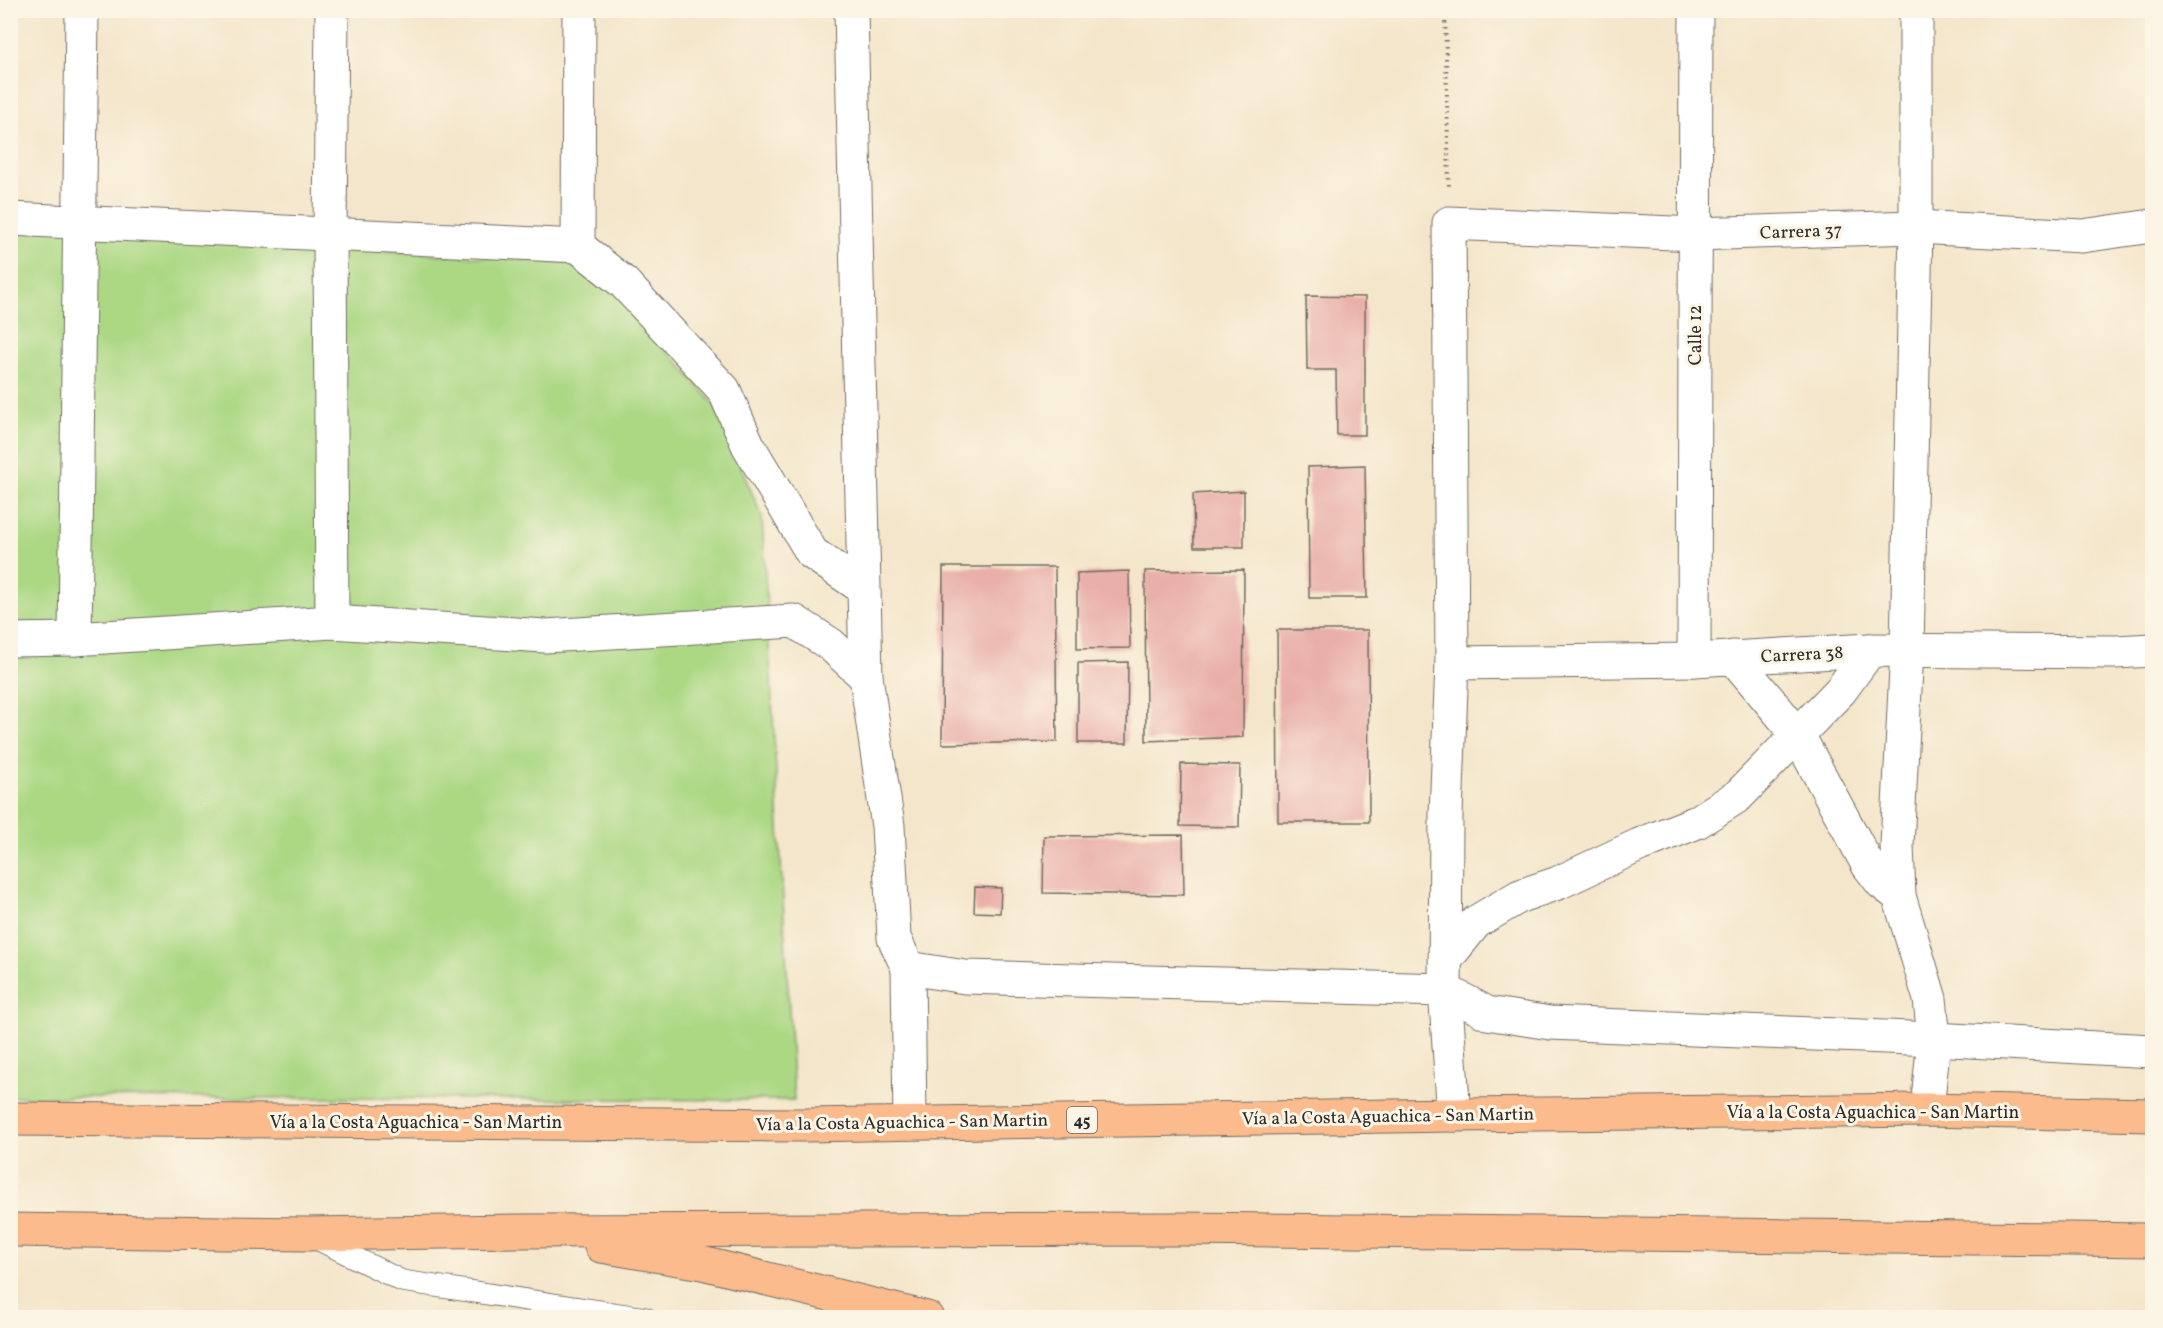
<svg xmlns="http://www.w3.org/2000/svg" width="2163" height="1328" viewBox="0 0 2163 1328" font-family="Vollkorn,serif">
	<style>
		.green { fill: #acd884; stroke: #6c8258; stroke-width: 1.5 }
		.building { fill: #e9afa9 }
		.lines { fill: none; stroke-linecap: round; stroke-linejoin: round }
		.lane-casing { stroke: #716c63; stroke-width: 23 }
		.street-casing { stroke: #716c63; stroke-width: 35 }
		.highway-casing { stroke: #716c63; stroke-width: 35 }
		.path { stroke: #716c63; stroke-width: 4; stroke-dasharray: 1.5 4.5; stroke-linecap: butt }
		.lane { stroke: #fff; stroke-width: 21 }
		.street { stroke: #fff; stroke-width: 33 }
		.highway { stroke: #fbbb8d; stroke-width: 33 }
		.labels { text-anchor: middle; stroke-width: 6; stroke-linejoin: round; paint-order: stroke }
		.shield { fill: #fcf5e5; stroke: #6a6863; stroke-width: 1.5 }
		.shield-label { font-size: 16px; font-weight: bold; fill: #2b2b2b }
		.street-label { font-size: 18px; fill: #2b2b2b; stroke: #fcf5e5 }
	</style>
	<rect width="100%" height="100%" fill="#fcf5e5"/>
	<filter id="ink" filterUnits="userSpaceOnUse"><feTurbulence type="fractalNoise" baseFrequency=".0167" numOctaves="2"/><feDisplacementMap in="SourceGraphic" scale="12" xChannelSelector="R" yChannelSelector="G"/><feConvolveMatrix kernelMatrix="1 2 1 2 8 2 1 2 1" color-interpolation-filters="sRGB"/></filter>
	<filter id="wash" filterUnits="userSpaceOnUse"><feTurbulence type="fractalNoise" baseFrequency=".008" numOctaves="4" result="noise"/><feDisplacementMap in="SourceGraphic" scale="24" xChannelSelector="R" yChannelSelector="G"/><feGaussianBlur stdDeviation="1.35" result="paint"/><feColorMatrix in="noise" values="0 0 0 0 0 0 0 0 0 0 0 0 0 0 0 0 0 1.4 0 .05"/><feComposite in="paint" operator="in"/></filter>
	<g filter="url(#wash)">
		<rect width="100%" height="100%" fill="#f4e6cb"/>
		<path class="green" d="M10 226 574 263 623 299 714 404 762 517 794 1100 11 1097Z"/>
		<g id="blocks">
			<g class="building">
				<path d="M1306 296 1365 297V435H1337L1336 370H1307Z"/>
				<path d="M1365 465 1367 598H1309L1308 467Z"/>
				<path d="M1244 491V547H1194L1193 494Z"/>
				<path d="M943 567H1055L1057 742 942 744Z"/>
				<path d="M1244 570 1243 737 1146 741 1145 571Z"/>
				<path d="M1129 571 1130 648 1077 649V573Z"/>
				<path d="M1277 630H1368L1369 822H1278Z"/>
				<path d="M1128 662 1127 743H1078V663Z"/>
				<path d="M1181 764 1240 765 1239 827 1180 826Z"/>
				<path d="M1183 835 1184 895 1043 893 1044 836Z"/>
				<path d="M975 887 1001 888 1000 913 974 912Z"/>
			</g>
		</g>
	</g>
	<g filter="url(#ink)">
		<use href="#blocks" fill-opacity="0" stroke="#716c63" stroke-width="1.5"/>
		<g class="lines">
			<g class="lane-casing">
				<path id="lane" d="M315 1238 402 1281 646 1318"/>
			</g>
			<g class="street-casing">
				<g id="street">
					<path d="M851 10 866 677"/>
					<path d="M1916 10V227L1907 650 1897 845 1899 896 1930 999 1934 1039 1927 1110"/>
					<path d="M10 219 578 246 624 283 724 390 748 445 812 553 863 588"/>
					<path d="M578 246 579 10"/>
					<path d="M332 622 330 233 332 10"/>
					<path d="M75 639 82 10"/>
					<path d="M10 640 75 639 332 622 545 636 794 621 830 644 866 677 888 826 894 938 908 968 965 977 1445 990 1487 1013 1550 1023 1934 1039 2152 1051"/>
					<path d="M1733 657 1798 735 1868 865 1882 883 1899 896"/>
					<path d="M1694 660 1696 10"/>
					<path d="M1452 663 1694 660 1870 650 2116 652 2152 650"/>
					<path d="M1447 958 1476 922 1520 896 1558 883 1639 845 1697 822 1738 796 1841 690 1870 650"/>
					<path d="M908 968 910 1123"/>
					<path d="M1454 1115 1445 990 1446 815 1452 663 1449 223 1695 234 1916 227 2082 236 2152 226"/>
				</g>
			</g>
			<g class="highway-casing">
				<g id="highway">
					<path d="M10 1119 804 1125 1454 1115 1927 1110 2152 1115"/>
					<path d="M10 1230 306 1234 516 1231 1181 1229 2152 1240"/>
					<path d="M601 1246 702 1263 927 1318"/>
				</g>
			</g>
			<path class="path" d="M1445 10 1449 189"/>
			<use href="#lane" class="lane"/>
			<use href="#street" class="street"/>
			<use href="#highway" class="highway"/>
		</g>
	</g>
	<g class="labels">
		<rect class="shield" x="1067" y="1107" width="30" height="26" rx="4.5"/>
		<g class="shield-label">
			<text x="1082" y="1126">45</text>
		</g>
		<g class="street-label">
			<text transform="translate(1801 231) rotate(-2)" y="6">Carrera 37</text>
			<text transform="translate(1695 335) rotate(-90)" y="6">Calle 12</text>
			<text transform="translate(1802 654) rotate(-3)" y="6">Carrera 38</text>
			<text x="1873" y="1118">Vía a la Costa Aguachica - San Martin</text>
			<text transform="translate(1388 1116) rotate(-1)" y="6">Vía a la Costa Aguachica - San Martin</text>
			<text x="416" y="1128">Vía a la Costa Aguachica - San Martin</text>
			<text transform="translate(902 1122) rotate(-1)" y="6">Vía a la Costa Aguachica - San Martin</text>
		</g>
	</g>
	<rect width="2163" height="1328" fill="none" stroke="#fcf5e5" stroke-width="36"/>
</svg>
